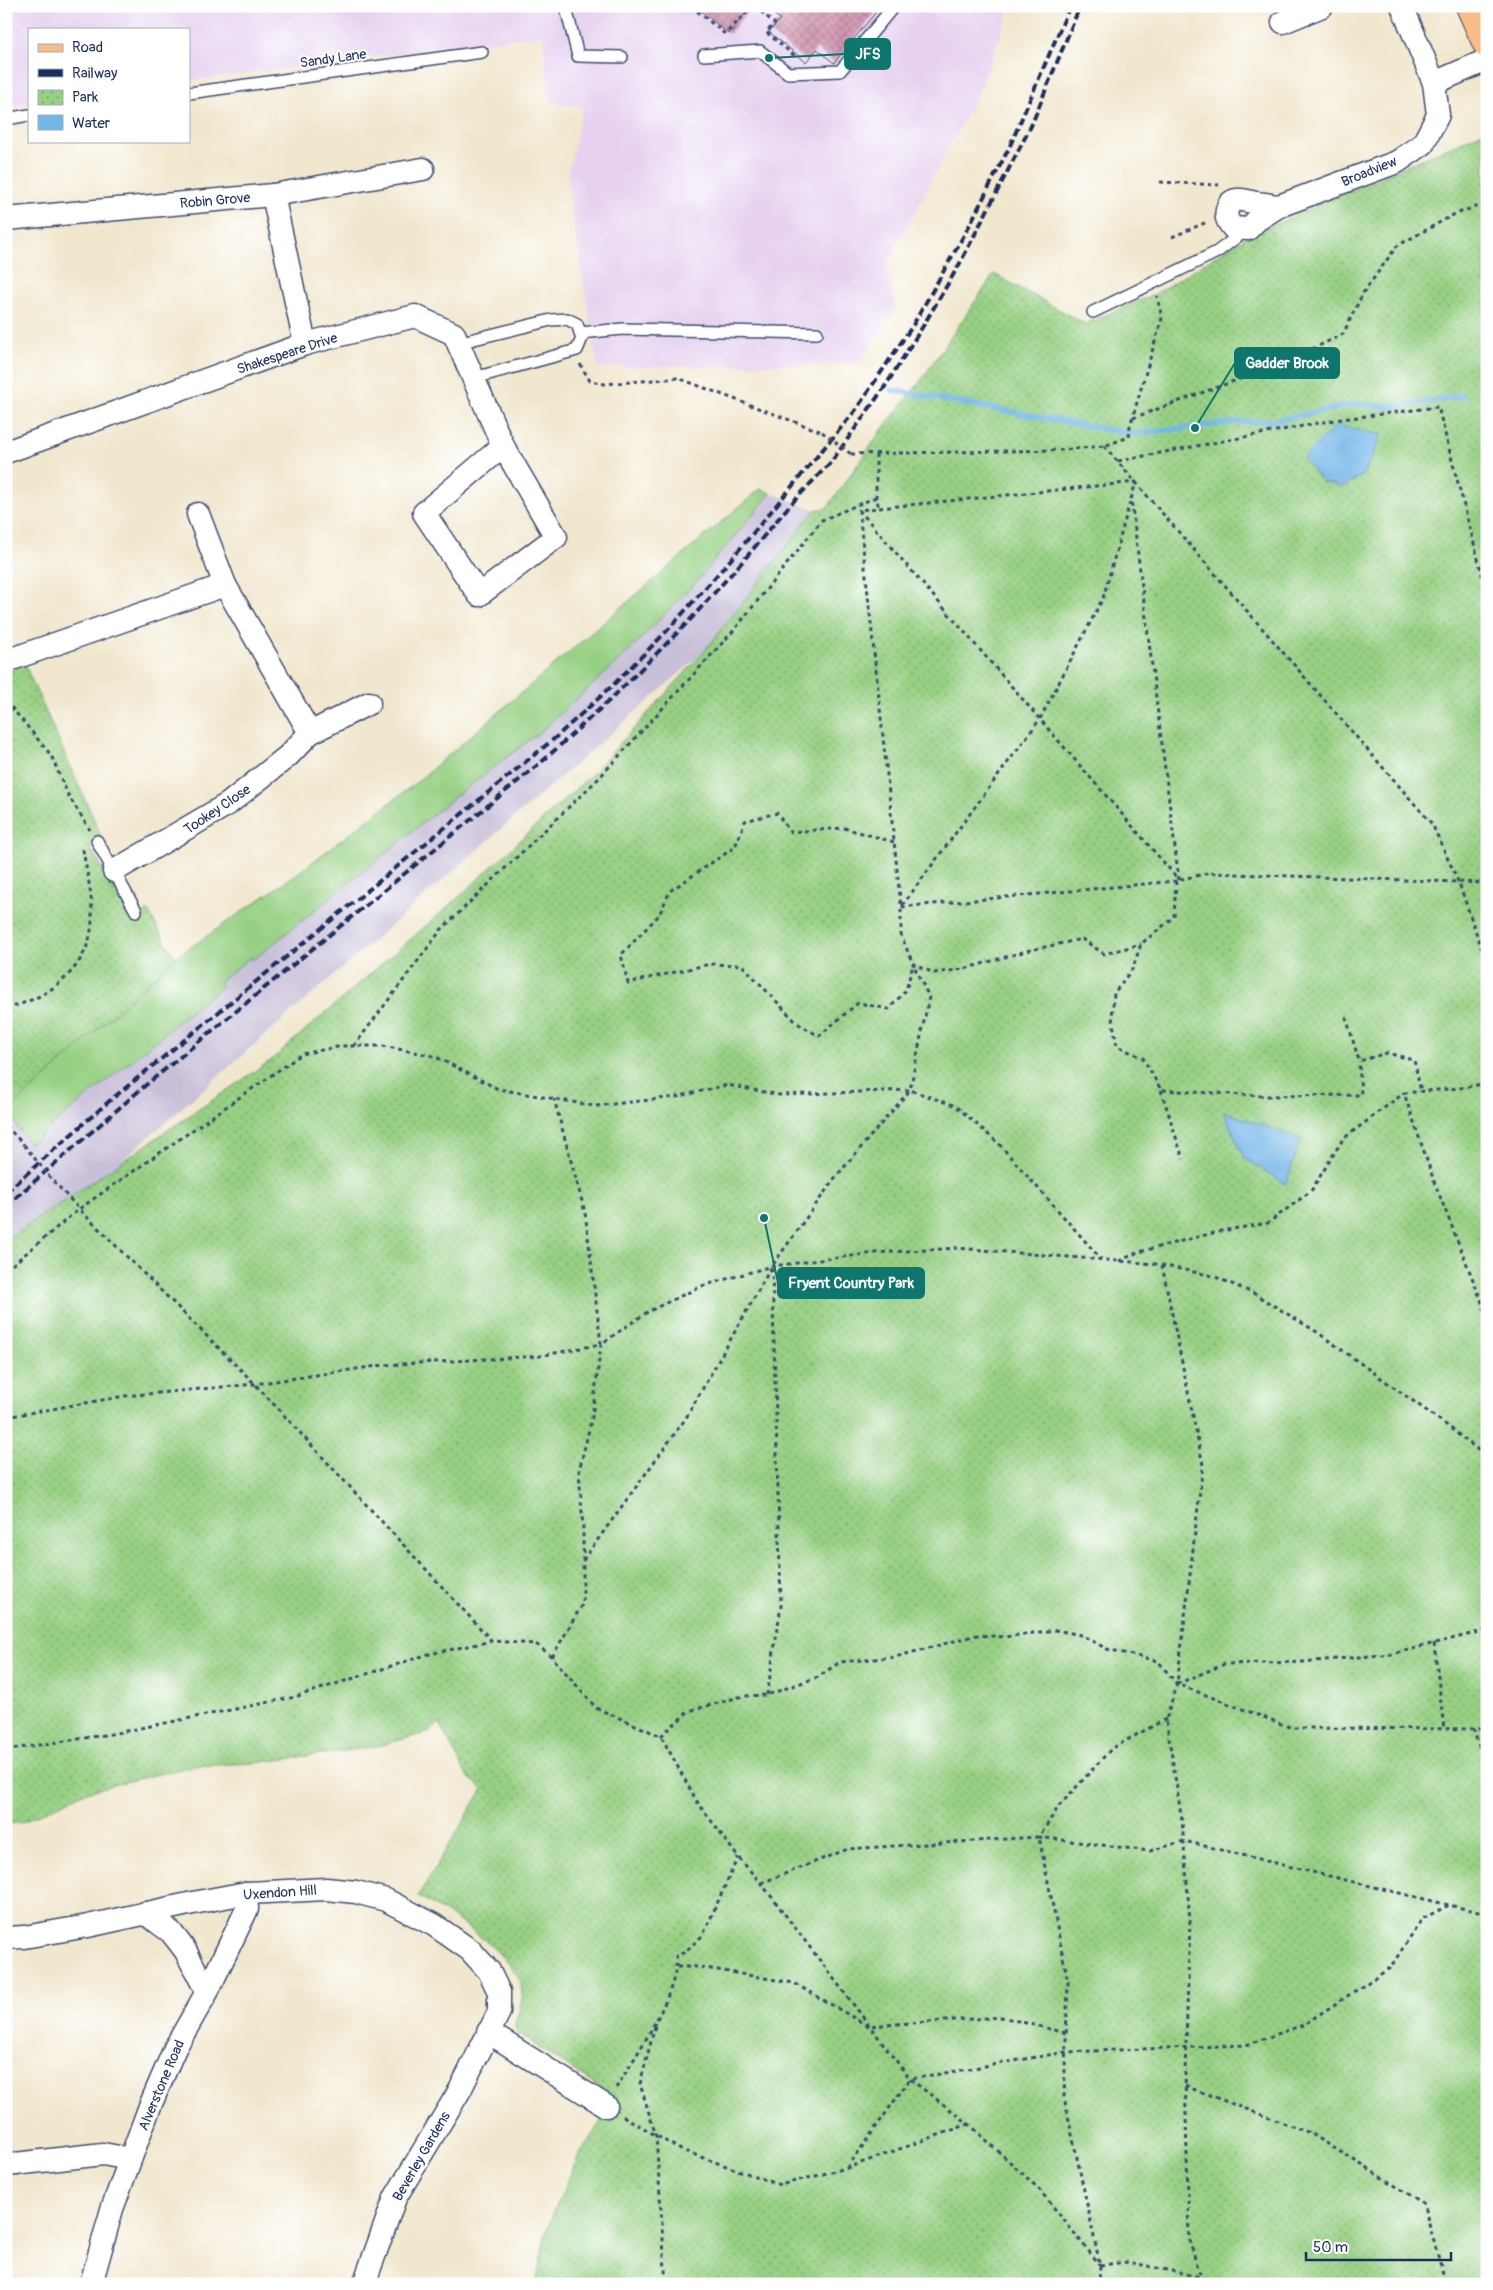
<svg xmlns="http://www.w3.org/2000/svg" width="1493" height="2290" viewBox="0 0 1493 2290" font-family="Pangolin,sans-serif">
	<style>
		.built { fill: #e6d2f0 }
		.industrial { fill: #c8bfd8 }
		.grass { fill: #96d083; stroke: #588070 }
		.park { fill: url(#park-dots); stroke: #588070 }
		.water { fill: #73b6e8; stroke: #4772a3 }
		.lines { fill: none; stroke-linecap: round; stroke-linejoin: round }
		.stream { stroke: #73b6e8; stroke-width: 5.5 }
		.building { fill: url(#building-cross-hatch) }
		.service-casing { stroke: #3b4b6f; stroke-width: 14 }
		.minor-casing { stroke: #3b4b6f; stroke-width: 25 }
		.primary-casing { stroke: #3b4b6f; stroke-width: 30 }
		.path { stroke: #3b4b6f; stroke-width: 3; stroke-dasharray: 4 4; stroke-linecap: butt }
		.service { stroke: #fff; stroke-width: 11 }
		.minor { stroke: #fff; stroke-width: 22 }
		.primary { stroke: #f7bd88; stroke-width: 28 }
		.rail { stroke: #1b2f5e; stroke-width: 4; stroke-dasharray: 8 4; stroke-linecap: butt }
		.path-bridge { stroke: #3b4b6f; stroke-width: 3; stroke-dasharray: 4 4; stroke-linecap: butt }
		.labels { text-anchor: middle; stroke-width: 4; stroke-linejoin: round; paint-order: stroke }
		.street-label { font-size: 14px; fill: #1b2f5e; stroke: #fff }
		.leader { fill: none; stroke: #0f766e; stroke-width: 2 }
		.callout-dot { fill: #0f766e; stroke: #fff; stroke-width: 2 }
		.callout { fill: #0f766e; stroke: #0f766e; stroke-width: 2 }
		.callout-label { font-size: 15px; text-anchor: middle; font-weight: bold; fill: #fff }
	</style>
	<defs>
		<pattern id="park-dots" width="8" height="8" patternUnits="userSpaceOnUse" patternTransform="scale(1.25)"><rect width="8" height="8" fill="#96d083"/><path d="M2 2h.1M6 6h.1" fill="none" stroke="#7aa96e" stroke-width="1.8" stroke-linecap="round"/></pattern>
		<pattern id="building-cross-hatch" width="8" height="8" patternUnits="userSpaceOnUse" patternTransform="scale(1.25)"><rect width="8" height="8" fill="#cf8eaa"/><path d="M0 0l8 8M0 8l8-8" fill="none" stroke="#a7748e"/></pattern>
	</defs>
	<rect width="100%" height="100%" fill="#fff"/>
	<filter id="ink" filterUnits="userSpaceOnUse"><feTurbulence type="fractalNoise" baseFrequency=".02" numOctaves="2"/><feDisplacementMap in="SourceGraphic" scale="10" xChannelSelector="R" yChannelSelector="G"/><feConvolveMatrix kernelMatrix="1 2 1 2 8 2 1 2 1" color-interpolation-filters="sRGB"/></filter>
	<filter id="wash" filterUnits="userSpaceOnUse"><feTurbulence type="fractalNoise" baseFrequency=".0096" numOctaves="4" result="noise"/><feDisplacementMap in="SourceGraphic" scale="20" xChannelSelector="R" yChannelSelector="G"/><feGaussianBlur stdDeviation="1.12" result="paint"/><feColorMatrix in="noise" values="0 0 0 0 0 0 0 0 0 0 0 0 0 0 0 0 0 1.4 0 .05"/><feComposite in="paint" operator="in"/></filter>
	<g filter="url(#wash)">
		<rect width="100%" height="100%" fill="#f1e7ce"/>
		<path class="built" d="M6 6H1011L981 87 886 266 896 308 859 364 597 367 567 178 583 106 551 104 543 35 189 81V29H29V103L6 106Z"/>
		<path class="industrial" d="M760 489 815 510 704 652 105 1175 6 1240V1113L175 958 298 873 417 782Z"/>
		<g class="grass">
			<path d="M345 6H412L345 11Z"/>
			<path d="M760 489 771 493 693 585 622 658 540 732 456 796 253 960 251 957 219 982 222 986 30 1144 6 1113 175 958 298 873 417 782Z"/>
		</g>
		<g class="park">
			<path d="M1485 131 1487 2284H536L546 2230 578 2157 616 2098 516 2032C511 2023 524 2006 522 1992 518 1955 448 1913 418 1896L483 1789 467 1776 439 1723 430 1732 374 1747 255 1763 193 1766 121 1783 83 1793 25 1821 6 1825V1240L270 1061 459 897 592 774 704 652 815 510 827 508 882 430 920 382 994 274 1085 324 1155 294 1246 237Z"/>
			<path d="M21 656 102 838 89 846 133 919 148 911 175 958 6 1113V661Z"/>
		</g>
		<g class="water">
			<path d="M1336 425 1382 435 1363 475 1343 487 1322 482 1303 458Z"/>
			<path d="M1223 1111 1301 1139 1286 1184 1244 1158Z"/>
		</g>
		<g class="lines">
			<path class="stream" d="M892 390 1132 434 1238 422 1274 421 1360 403C1391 412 1431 400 1463 396"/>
		</g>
		<g id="blocks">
			<g class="building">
				<path d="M695 6H751L729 34Z"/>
				<path d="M764 6H881L834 63 817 49 806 62 769 32 780 19Z"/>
			</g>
		</g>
	</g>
	<g filter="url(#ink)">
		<use href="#blocks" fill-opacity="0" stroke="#3b4b6f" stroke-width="1"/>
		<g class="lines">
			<g class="service-casing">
				<g id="service">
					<path d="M566 8 578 56 622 57"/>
					<path d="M704 55 760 51 788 73 840 71 894 6"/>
					<path d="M189 93 482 52"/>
					<path d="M6 119 29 115"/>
					<path d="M1093 312 1217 252 1246 230"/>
					<path d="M580 333 623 329 817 333"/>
					<path d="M458 343 551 320 567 319 577 324 582 338 577 350 474 378"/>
					<path d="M97 841 136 911"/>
				</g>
			</g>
			<g class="minor-casing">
				<g id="minor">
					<path d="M1283 22 1322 6"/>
					<path d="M1434 83 1487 60"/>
					<path d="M273 195 305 344"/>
					<path d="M1279 206C1272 205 1264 204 1256 203 1245 201 1231 194 1227 210 1225 218 1229 223 1233 228L1248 229 1257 220 1279 206 1397 162 1423 144 1438 115 1434 83 1402 6"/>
					<path d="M6 219 273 195 423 169"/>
					<path d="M6 452 305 344 415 316 454 334 503 446 556 537 479 595 424 513 503 446"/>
					<path d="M198 514 225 585 310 733"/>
					<path d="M6 661 225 585"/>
					<path d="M114 871 228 804 288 756 310 733 369 703"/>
					<path d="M145 1913 171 1932 185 1950 207 1992"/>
					<path d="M6 1938 24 1937 88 1926 193 1903 246 1893 326 1889 356 1892 386 1900 434 1925 470 1950 489 1971 499 1992V2012L460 2090 395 2198 364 2284"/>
					<path d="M488 2032 606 2106"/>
					<path d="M6 2165 103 2154 130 2159"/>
					<path d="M91 2284 112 2209 150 2106 175 2048 207 1992 247 1909 246 1893"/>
				</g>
			</g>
			<g class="primary-casing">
				<path id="primary" d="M1470 6 1487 44"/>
			</g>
			<g class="path">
				<path d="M691 6 725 34 754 6"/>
				<path d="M755 6 775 24 766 32 797 58"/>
				<path d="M1160 182 1219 185"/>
				<path d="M1172 237 1207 222"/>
				<path d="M580 364 590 381 605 384 678 378 822 432"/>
				<path d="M1133 418 1286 362 1343 334 1363 293 1397 246 1455 214 1487 203"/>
				<path d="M1104 446 1432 824 1459 883 1487 964"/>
				<path d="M851 454 1060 450 1104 446 1129 437 1130 426 1162 318 1157 296"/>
				<path d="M876 454V497L879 508"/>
				<path d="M1118 461 1334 420 1438 407 1487 593"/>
				<path d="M1130 502 1103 598 1040 719 901 907V935L913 964 934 973 964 969 1026 951 1082 939 1104 954 1141 944"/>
				<path d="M859 510 1178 879"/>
				<path d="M6 701 51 755 68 795 90 830"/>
				<path d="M894 842 844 828 790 832 777 813 745 821 735 847 670 891 659 915 621 955 628 983 710 964 742 965 797 1023 819 1036 858 1003 889 1009 906 990 913 965"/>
				<path d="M1179 880 1131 499 1136 482 859 510 901 907 1176 881 1179 880 1208 873 1487 883"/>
				<path d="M1176 881 1174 917 1141 944 1133 968 1114 993 1112 1017 1117 1046 1143 1058 1161 1090 1265 1096 1361 1095 1359 1061"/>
				<path d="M6 1008C45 1000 85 972 91 930 95 904 87 875 83 850L84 849"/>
				<path d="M1346 1017 1359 1061 1387 1053 1414 1060 1421 1092"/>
				<path d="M354 1046 441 930 598 779 735 629 822 520 876 497"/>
				<path d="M1487 1083 1460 1088 1404 1093 1435 1184 1487 1315"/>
				<path d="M1161 1090 1183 1159"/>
				<path d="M6 1126 24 1145"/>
				<path d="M48 1175 79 1209 255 1384 492 1641 536 1644 552 1657 596 1708 661 1736 696 1800 738 1857 761 1883 910 2079 969 2124 1038 2188 1100 2265"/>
				<path d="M1119 1261 1139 1252 1221 1231 1268 1223 1311 1191 1343 1139 1404 1093"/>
				<path d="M1162 1265 1203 1465 1177 1684 1166 1719 1182 1821 1190 1921 1185 2072 1189 2240 1201 2277V2284"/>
				<path d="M6 1270 79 1209 302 1054 342 1046H383L434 1056 498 1089 595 1106 676 1097 727 1085 780 1095 910 1090 929 997 913 964"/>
				<path d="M6 1417 125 1396 255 1384 384 1365 540 1356 601 1344 585 1212 554 1099"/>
				<path d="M583 1560 686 1418 772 1266 834 1179 910 1090 956 1106 999 1144 1101 1259"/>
				<path d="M1434 1643 1444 1729"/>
				<path d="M552 1657 583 1603V1527L579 1471 592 1417 601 1344 649 1311 702 1286 772 1266 875 1253 957 1248 1156 1264 1213 1276 1253 1293 1317 1332 1445 1424 1487 1457"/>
				<path d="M1177 1684 1225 1664 1303 1662 1392 1654 1487 1630"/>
				<path d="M767 1695 781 1606 772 1267"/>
				<path d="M1166 1719 1112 1748 1059 1806 1039 1837 1150 1851 1184 1841 1449 1905"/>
				<path d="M1473 1729 1487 1769"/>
				<path d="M661 1736 689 1711 743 1696 767 1695 818 1677 840 1662 895 1657 977 1635 1004 1637 1055 1630 1081 1635 1107 1649 1158 1661 1177 1684 1292 1728 1487 1729"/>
				<path d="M6 1750 111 1734 295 1697 429 1654 492 1641"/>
				<path d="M761 1883 848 1849 1039 1837 1068 1982 1064 2097 1100 2265 1099 2284"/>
				<path d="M1484 1914 1487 2010"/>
				<path d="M677 1967H700L794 1983 868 2026 1002 2017 1066 2033"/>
				<path d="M655 2026 640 2084 656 2136 666 2284"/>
				<path d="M1185 2086 1310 2133 1423 2203 1446 2284"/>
				<path d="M616 2088C635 2057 680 1991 676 1956L685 1952 703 1935 738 1857"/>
				<path d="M623 2116 681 2150 780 2185 847 2168 969 2124"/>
				<path d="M847 2168 910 2079 1066 2052 1246 2045 1303 2025 1390 1968 1422 1919 1449 1905 1487 1914"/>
				<path d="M1100 2265 1128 2262 1201 2277 1210 2284"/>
			</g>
			<use href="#service" class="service"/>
			<use href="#minor" class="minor"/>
			<use href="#primary" class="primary"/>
			<g class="rail">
				<path d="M6 1192 107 1103 555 738 612 686 666 632 733 557 855 411 913 325 967 230 1009 148 1070 6"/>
				<path d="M6 1206 147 1084 545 759 613 697 689 621 743 561 789 506 832 461 886 385 923 326 959 265 1031 126 1080 6"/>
			</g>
			<g class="path-bridge">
				<path d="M822 432 851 454"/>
				<path d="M24 1145 48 1175"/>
			</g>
		</g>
	</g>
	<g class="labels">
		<g class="street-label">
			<text transform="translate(333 58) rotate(-8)" y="5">Sandy Lane</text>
			<text transform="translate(1369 171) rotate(-22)" y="5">Broadview</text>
			<text transform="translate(215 200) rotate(-5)" y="5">Robin Grove</text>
			<text transform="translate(287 353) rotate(-18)" y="5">Shakespeare Drive</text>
			<text transform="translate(217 809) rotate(-34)" y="5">Tookey Close</text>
			<text transform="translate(280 1892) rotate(-4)" y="5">Uxendon Hill</text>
			<text transform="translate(161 2085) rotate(-67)" y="5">Alverstone Road</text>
			<text transform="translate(421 2156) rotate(-60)" y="5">Beverley Gardens</text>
		</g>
	</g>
	<path class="leader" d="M769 58L845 54M1195 428L1235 363M764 1218L778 1283"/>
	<g class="callout-dot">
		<circle cx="769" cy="58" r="5"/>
		<circle cx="1195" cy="428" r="5"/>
		<circle cx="764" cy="1218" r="5"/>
	</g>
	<g class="callout">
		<rect x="845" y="39" width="45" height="30" rx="5"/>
		<rect x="1235" y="348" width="104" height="30" rx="5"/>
		<rect x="778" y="1268" width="146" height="30" rx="5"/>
	</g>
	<g class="callout-label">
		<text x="868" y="59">JFS</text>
		<text x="1287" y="368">Gadder Brook</text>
		<text x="851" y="1288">Fryent Country Park</text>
	</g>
	<rect width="1493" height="2290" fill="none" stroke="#fff" stroke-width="25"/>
	<rect x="28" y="28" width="162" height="115" fill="#ffffff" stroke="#a4acbf"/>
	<rect x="38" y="44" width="25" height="8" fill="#f7bd88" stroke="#a4acbf"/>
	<text x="72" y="52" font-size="15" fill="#1b2f5e">Road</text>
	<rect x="38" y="69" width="25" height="8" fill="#1b2f5e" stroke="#a4acbf"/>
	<text x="72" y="78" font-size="15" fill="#1b2f5e">Railway</text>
	<rect x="38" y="90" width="25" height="15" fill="url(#park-dots)" stroke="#a4acbf"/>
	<text x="72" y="102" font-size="15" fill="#1b2f5e">Park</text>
	<rect x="38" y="115" width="25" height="15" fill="#73b6e8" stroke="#a4acbf"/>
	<text x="72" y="128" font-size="15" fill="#1b2f5e">Water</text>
	<path d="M1306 2252v8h145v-8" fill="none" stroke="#1b2f5e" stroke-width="2.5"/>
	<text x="1313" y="2252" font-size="15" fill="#1b2f5e" stroke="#ffffff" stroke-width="4" paint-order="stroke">50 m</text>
</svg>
